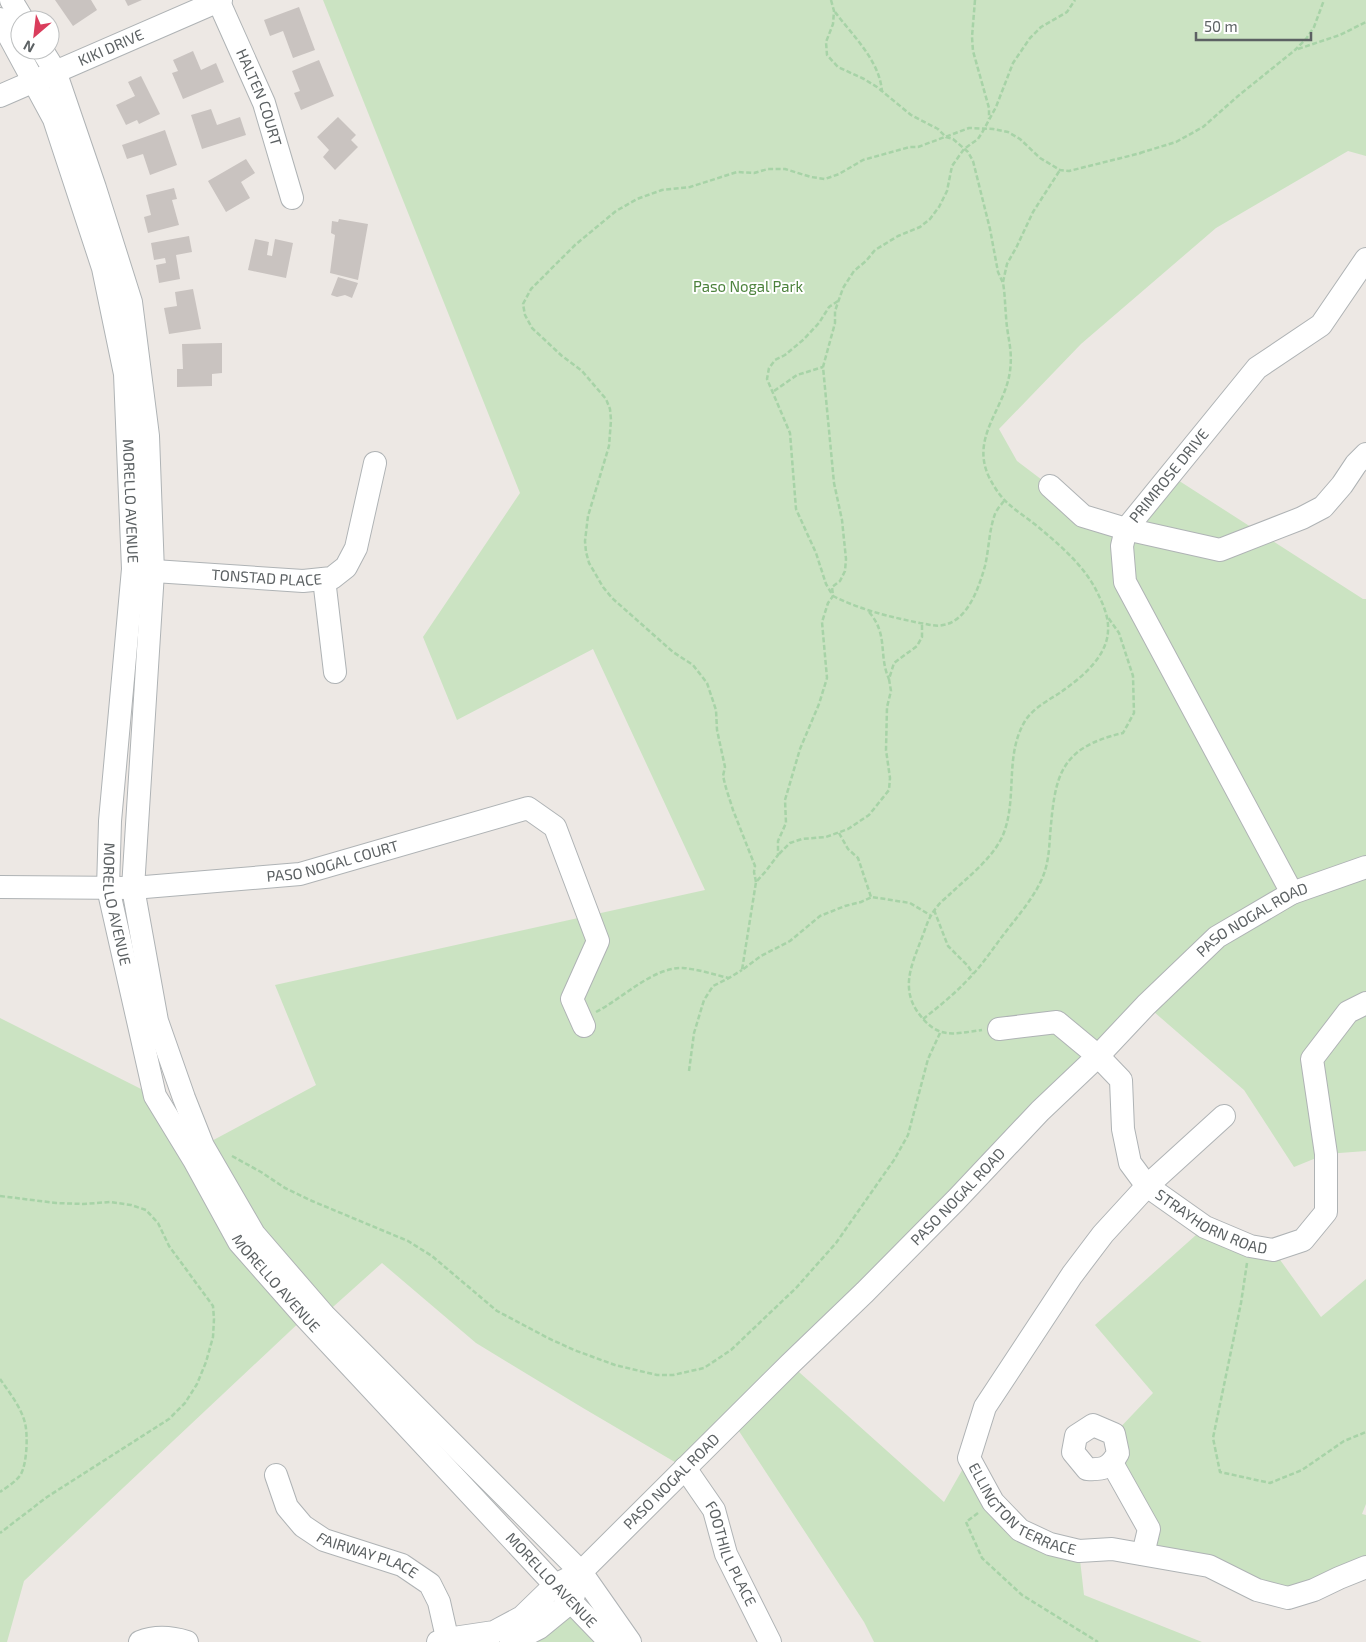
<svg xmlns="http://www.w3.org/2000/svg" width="1366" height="1642" viewBox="0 0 1366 1642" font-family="'Exo 2',sans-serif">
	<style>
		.green { fill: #cbe3c2 }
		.building { fill: #c9c3c0 }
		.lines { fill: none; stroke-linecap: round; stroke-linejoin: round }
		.minor-casing { stroke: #afb3b5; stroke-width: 24 }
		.path { stroke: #a7d3a7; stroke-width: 2.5; stroke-dasharray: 5 2.5; stroke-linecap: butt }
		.minor { stroke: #fff; stroke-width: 22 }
		.labels { text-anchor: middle; stroke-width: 4; stroke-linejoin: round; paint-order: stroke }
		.street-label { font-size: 15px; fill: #5c6163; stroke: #fff }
		.park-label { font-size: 15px; fill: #4c823c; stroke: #fff }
	</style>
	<rect width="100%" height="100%" fill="#ede8e4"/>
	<g class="green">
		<path d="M323 0H1366V156L1348 151 1216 228 1081 344 999 429 1017 461 1050 486 1126 529 1170 475 1363 599H1366V1151L1326 1154 1294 1167 1244 1090 1146 1005 790 1364 944 1502 969 1458 993 1502 1079 1551 1084 1595 1202 1642H874L864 1622 733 1422 685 1468 583 1408 476 1343 382 1263 324 1315 254 1234 206 1144 316 1085 275 985 705 890 593 649 457 720 423 637 520 493Z"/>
		<path d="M0 1018 155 1096 305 1317 24 1581 7 1642H0Z"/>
		<path d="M1205 1227 1273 1250 1321 1317 1366 1279V1504L1362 1514 1366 1515V1567L1288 1598 1143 1554 1114 1434 1153 1393 1095 1325Z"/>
		<path d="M572 1601 610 1642H511Z"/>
	</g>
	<g class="building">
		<path d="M55 0H91L97 10 73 26Z"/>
		<path d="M125 0H142L128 6Z"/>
		<path d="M299 7 315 50 293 58 283 31 270 36 264 20Z"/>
		<path d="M193 51 201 70 216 63 224 82 183 99 172 73 178 71 173 60Z"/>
		<path d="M319 60 334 96 301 110 294 93 300 91 292 71Z"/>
		<path d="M141 76 160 114 139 124 137 120 126 125 116 105 135 96 128 82Z"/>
		<path d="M211 109 217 125 240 117 246 135 202 149 191 115Z"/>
		<path d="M338 117 356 135 351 140 358 147 335 170 323 157 329 150 317 137Z"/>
		<path d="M165 130 177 165 150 175 143 154 127 159 122 145Z"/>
		<path d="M246 159 255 173 241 182 250 198 226 212 208 181Z"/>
		<path d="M174 188 177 199 172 200 179 225 148 233 144 217 151 215 146 195Z"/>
		<path d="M339 219 368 224 358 280 330 273 335 235 331 233 332 221 338 222Z"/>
		<path d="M189 236 192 252 176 255 180 279 159 283 156 265 166 263 165 258 154 260 151 243Z"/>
		<path d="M255 239 269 242 267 255 272 256 275 239 293 243 286 278 248 270Z"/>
		<path d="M338 277 358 283 352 298 345 295 337 297 331 295Z"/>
		<path d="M193 289 201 329 169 334 164 308 177 306 175 292Z"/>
		<path d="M222 343V373L212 374V386L177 387V369H183L182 344Z"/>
	</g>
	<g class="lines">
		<g class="minor-casing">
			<g id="minor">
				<path d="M11 0 23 20"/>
				<path id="s1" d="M218 0 264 103 292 198"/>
				<path id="s2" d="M0 19 54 119 103 268 125 374 133 569 110 821 108 888 155 1096 194 1160 239 1242 305 1317 555 1585 610 1642"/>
				<path d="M42 50 55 71 95 188 131 302 148 436 153 572 133 888 157 1021 184 1098 203 1146 254 1234 324 1315 581 1572 630 1642"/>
				<path id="s3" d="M0 96 221 0"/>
				<path d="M1050 486 1083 516 1126 529 1220 550 1302 518 1323 507 1342 485 1356 464 1366 454"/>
				<path id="s4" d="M139 570 303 581 332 578 346 567 356 548 375 463"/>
				<path d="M324 579 335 672"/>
				<path id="s5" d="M0 887 133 888 300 874 528 808 555 827 598 941 572 999 584 1026"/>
				<path id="s6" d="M1292 893 1125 582 1122 546 1126 529 1257 368 1321 325 1366 259"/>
				<path id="s7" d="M999 1029 1057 1022 1098 1056 1121 1080 1123 1129 1130 1163 1147 1186 1205 1227 1250 1246 1273 1250 1303 1240 1326 1212V1154L1312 1059 1348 1012 1366 1003"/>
				<path id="s8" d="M1224 1116 1147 1186 1103 1234 1072 1275 985 1407 969 1458 993 1502 1020 1530 1050 1544 1079 1551 1112 1549 1209 1566 1257 1590 1288 1598 1314 1590 1339 1578 1366 1567"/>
				<path d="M1093 1425 1114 1434 1118 1453C1110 1468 1103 1470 1087 1469L1073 1452 1076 1436Z"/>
				<path d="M1112 1463 1149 1529 1143 1554"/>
				<path id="s9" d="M685 1468 714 1510 726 1554 770 1642"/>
				<path id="s10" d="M276 1475 287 1507 303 1526 324 1540 402 1565 430 1584 439 1602 448 1642"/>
				<path id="s11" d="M581 1572 790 1364 865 1292 956 1200 1040 1111 1098 1056 1146 1005 1217 937 1292 893 1366 867"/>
				<path d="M140 1642C155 1636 171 1637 187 1642"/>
				<path d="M438 1642 447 1639 494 1632 522 1617 555 1585 581 1572 572 1601 539 1628 511 1642"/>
			</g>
		</g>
		<g class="path">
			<path d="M831 0 834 11 833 24 826 42 827 55 838 67 864 79 877 87 911 115 938 129 946 137 953 139 968 152 973 161 990 229 998 272 1003 283C1005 294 1005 305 1006 316 1007 337 1013 349 1010 371 1005 409 970 437 989 477 1003 505 1015 508 1037 526 1061 546 1086 567 1099 596 1104 606 1109 619 1108 631 1107 657 1081 678 1061 692 1049 700 1033 708 1025 721 1004 756 1018 798 1003 835 993 858 968 877 950 894 946 898 940 902 937 907 928 917 926 928 921 940 912 964 901 987 917 1011 937 1040 952 1034 982 1030"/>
			<path d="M975 0 972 37 973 51 989 108V119"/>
			<path d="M835 12C853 36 880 61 882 92"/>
			<path d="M1298 49 1340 35 1366 22"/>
			<path d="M1140 153 1176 142 1203 127 1238 96 1295 50 1306 39 1314 27 1324 0"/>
			<path d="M1003 282 1007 264 1017 246 1033 212 1060 170"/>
			<path d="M838 301 829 307 819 323 803 340 785 355 775 360 769 368 767 379 790 433 796 509 816 553 826 584 833 596 828 603 822 622 827 678 819 704 800 749 785 800 786 823 778 841V855L766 871 756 882 742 970 761 956 790 941 820 916 845 906 861 902 872 897 910 903 930 915"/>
			<path d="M774 391 797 375 823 367"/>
			<path d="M1004 501C1001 505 997 509 995 514 989 530 989 549 985 566 979 587 968 621 943 625 936 627 928 624 920 623 890 617 861 610 833 596L832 587 840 581 845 571 846 559 842 520 834 483 823 367 835 323V311L843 288 854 271 866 261 875 250 898 236 920 227 930 219 939 207 947 191 952 166 964 149 978 139 983 131 996 107 1013 63 1030 38 1041 27 1067 12 1075 0"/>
			<path d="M869 612C889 635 878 655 889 679"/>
			<path d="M839 833 848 849 858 858 871 897"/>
			<path d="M779 854 790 843 802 839 826 837 848 829 869 815 889 790 890 778 886 750 887 707 891 691 889 679 894 663 917 646 922 637V623"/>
			<path d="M756 882 754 872 755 866 733 810 726 788 723 776 725 767 717 730 716 710 707 683 693 665 673 652 612 598 603 587 589 563 586 552 585 541 588 516 609 446 611 420 610 409 606 399 582 371 562 356 532 328 525 315 523 304 531 289 575 245 616 211 637 199 662 190 690 187 737 172 754 173 768 169H785L811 177 825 179 839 174 863 160 910 147H918L969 128 993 129 1008 132 1020 139 1040 158 1060 170 1069 171 1141 153"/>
			<path d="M934 910 948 946 968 966 973 974"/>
			<path d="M596 1012C623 998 653 967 683 968 698 969 715 975 729 978"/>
			<path d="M923 1019C941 1005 959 990 974 973 985 961 994 947 1004 934 1017 917 1032 900 1041 881 1048 866 1049 852 1050 836 1055 777 1058 748 1123 733L1134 713 1133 676 1119 633 1107 616"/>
			<path d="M689 1071 694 1033 704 1000 713 986 729 978 742 970"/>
			<path d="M232 1156 261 1172 285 1188 312 1201 408 1241 432 1256 497 1311 548 1338 574 1350 615 1365 657 1375H673L704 1368 731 1350 796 1288 836 1243 894 1160 908 1135 928 1059 940 1033"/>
			<path d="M0 1196 56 1203 83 1204 110 1202 131 1205 146 1210 158 1223 169 1246 213 1306 214 1319 213 1337 206 1362 197 1384 185 1403 169 1419 47 1497 0 1533"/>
			<path d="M1247 1263 1241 1303 1213 1438 1220 1472 1270 1483 1302 1470 1344 1441 1366 1432"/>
			<path d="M0 1379C9 1392 21 1407 25 1423 28 1435 27 1463 21 1474 16 1482 7 1487 0 1492"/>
			<path d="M978 1513 966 1522 982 1558 1022 1595 1098 1642"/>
		</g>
		<use href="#minor" class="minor"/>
	</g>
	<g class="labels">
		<g class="street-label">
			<text dy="5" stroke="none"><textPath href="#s3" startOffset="121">KIKI DRIVE</textPath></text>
			<text dy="5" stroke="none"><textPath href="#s1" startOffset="106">HALTEN COURT</textPath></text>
			<text dy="5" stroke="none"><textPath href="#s6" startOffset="475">PRIMROSE DRIVE</textPath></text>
			<text dy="5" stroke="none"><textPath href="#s2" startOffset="506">MORELLO AVENUE</textPath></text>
			<text dy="5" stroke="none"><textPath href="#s4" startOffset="128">TONSTAD PLACE</textPath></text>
			<text dy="5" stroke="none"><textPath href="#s5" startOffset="335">PASO NOGAL COURT</textPath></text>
			<text dy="5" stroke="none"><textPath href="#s2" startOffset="911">MORELLO AVENUE</textPath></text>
			<text dy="5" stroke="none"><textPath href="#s11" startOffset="938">PASO NOGAL ROAD</textPath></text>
			<text dy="5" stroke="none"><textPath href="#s11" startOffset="532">PASO NOGAL ROAD</textPath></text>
			<text dy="5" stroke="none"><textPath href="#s7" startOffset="332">STRAYHORN ROAD</textPath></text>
			<text dy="5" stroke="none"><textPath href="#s2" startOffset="1331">MORELLO AVENUE</textPath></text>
			<text dy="5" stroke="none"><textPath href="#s11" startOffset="128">PASO NOGAL ROAD</textPath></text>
			<text dy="5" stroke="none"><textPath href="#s8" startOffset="510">ELLINGTON TERRACE</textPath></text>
			<text dy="5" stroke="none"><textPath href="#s9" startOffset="98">FOOTHILL PLACE</textPath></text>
			<text dy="5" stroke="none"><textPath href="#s10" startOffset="130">FAIRWAY PLACE</textPath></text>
			<text dy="5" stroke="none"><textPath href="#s2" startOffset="1736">MORELLO AVENUE</textPath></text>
		</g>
		<g class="park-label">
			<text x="748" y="292">Paso Nogal Park</text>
		</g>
	</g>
	<g transform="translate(35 35) rotate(208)"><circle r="24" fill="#ffffff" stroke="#bec0c1"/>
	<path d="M0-4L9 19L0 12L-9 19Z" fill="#da3d5c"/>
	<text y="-8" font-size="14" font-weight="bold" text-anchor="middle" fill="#5c6163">N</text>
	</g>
	<path d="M1196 32v8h115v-8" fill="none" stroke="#5c6163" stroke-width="2.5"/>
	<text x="1204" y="32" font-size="15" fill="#5c6163" stroke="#ffffff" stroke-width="4" paint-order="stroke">50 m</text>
</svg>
